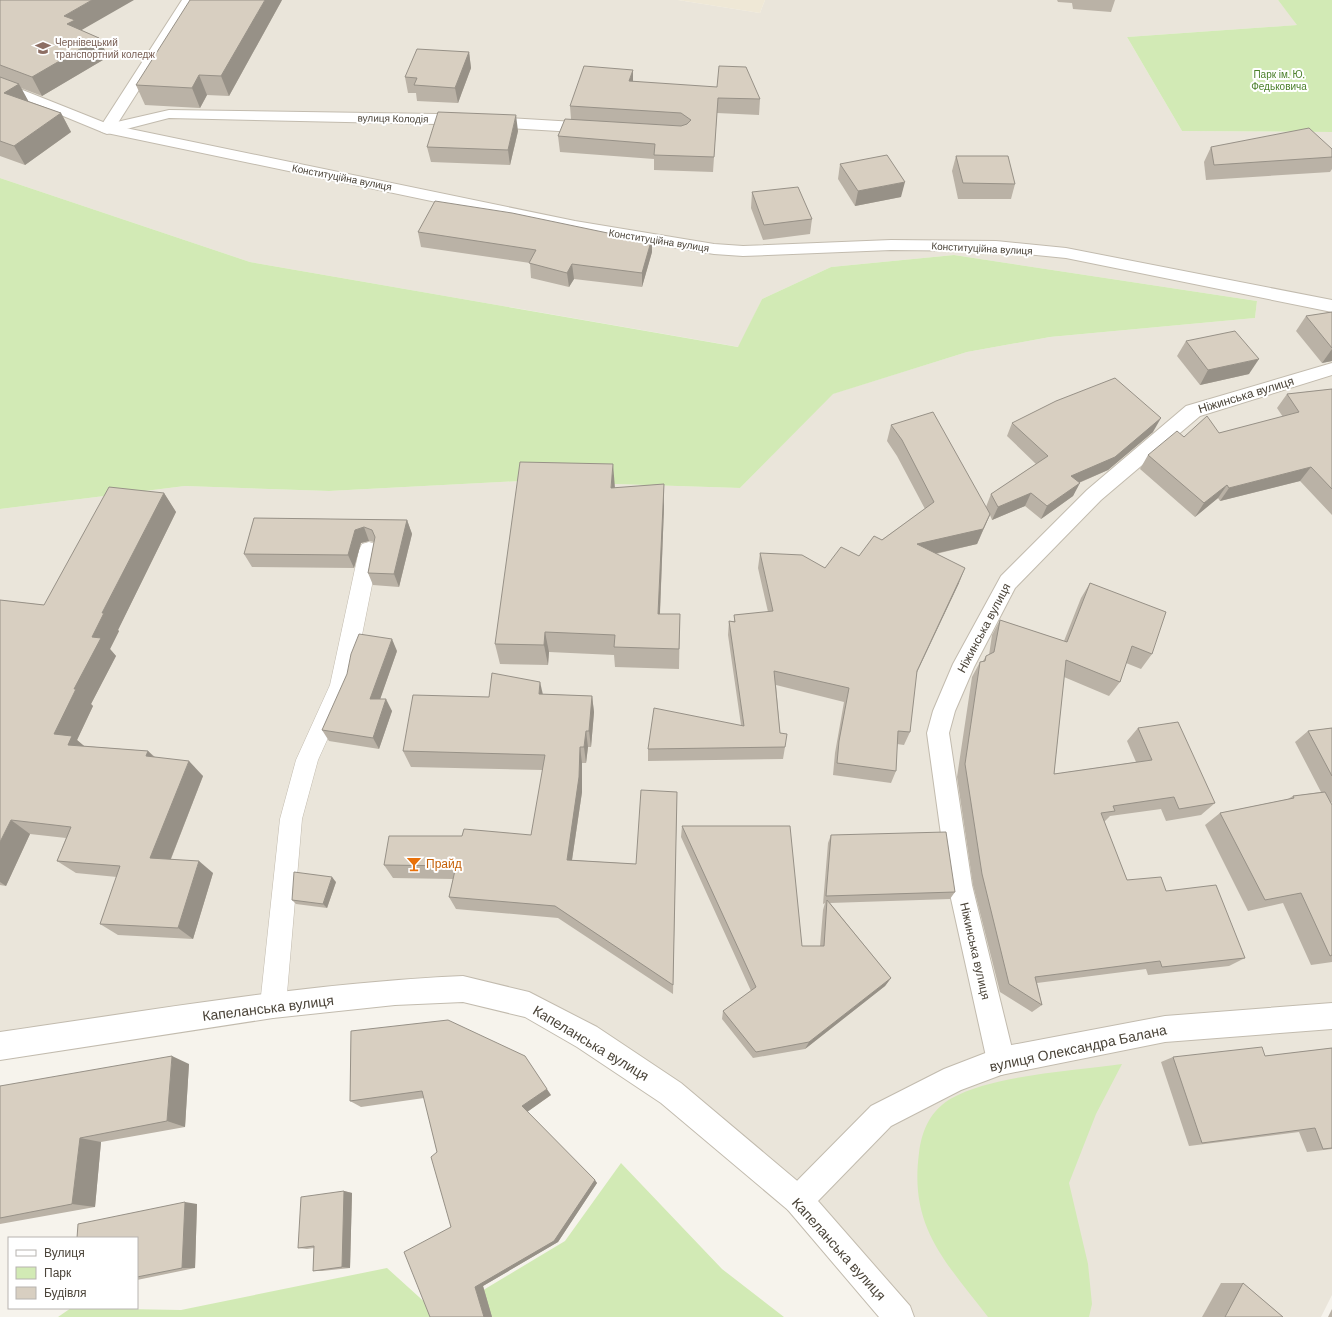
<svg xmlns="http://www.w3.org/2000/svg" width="1332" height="1317" viewBox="0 0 1332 1317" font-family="'DM Sans',sans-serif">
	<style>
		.residential { fill: #eae5da }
		.education { fill: #efe8d6 }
		.green { fill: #d2eab5 }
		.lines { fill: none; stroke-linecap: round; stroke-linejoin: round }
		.service-casing { stroke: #c2bbae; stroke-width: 1 }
		.minor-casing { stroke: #c2bbae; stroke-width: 2 }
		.tertiary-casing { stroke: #c2bbae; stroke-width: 2 }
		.service { fill: #fff; fill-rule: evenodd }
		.minor { fill: #fff; fill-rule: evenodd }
		.tertiary { fill: #fff; fill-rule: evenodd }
		.wall { fill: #bab2a6 }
		.shaded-wall { fill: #979187 }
		.building { fill: #d8cfc1; stroke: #979187 }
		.labels { text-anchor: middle; stroke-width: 4; stroke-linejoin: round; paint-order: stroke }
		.far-education-label { font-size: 10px; fill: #785e54; stroke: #fff; text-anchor: start }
		.far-park-label { font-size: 10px; fill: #4a7f2a; stroke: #fff }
		.far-street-label { font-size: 10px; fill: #4b4439; stroke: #fff }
		.street-label { font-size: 12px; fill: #4b4439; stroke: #fff }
		.food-label { font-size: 12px; fill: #c56008; stroke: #fff; text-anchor: start }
		.near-street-label { font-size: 14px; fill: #4b4439; stroke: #fff }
	</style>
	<rect width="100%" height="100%" fill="#f6f3ec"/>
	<path class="residential" d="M0 0H678L760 13 765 0H1278L1298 25 1127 37 1182 131 1332 132V1295L1321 1317H912L672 1084 463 983 0 1037V509L185 486 329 491 521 481 740 488 832 394 967 352 1050 337 1255 318 1257 301 954 255 831 267 762 299 739 347 250 262 0 178Z"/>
	<path class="education" d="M678 0H765L760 13Z"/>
	<g class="green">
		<path d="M1278 0H1332V132L1182 131 1127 37 1297 25Z"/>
		<path d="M0 178 250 262 738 347 762 299 831 267 954 255 1257 301 1255 318 1050 337 967 352 833 394 740 488 521 481 329 491 185 486 0 509Z"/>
		<path d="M1122 1064 1096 1114 1069 1183 1088 1264 1092 1304 1089 1317H988C946 1262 909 1228 919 1153 922 1129 931 1110 952 1098 993 1075 1074 1071 1122 1064Z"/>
		<path d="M621 1163 722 1269 784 1317H58L71 1308 181 1310 387 1268 440 1316 565 1241Z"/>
	</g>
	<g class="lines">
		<g class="service-casing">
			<path id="service" d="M369 542 376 544 379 550 352 685 318 760 302 819 286 1005 282 1014 273 1018 264 1014 260 1005 280 819 296 760 330 685 359 550 362 544Z"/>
		</g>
		<g class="minor-casing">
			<g id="minor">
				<path d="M0 81 108 124 169 110 437 114 592 123 597 125 600 128 597 131 592 133 437 124 169 118 107 134 0 90Z"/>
				<path d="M1332 363V375L1200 416 1101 500 1015 588 974 667 955 711 949 733 972 885 1015 1061 1011 1071 1001 1075 991 1071 987 1061 948 885 927 733 933 711 953 664 1001 576 1087 490 1186 406Z"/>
				<path d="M463 976 529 992 597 1027 681 1083 808 1190 813 1200 808 1210 798 1215 788 1210 661 1103 577 1047 525 1017 463 1002 395 1005 273 1018 0 1060V1032C154 1010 307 983 463 976Z"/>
			</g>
		</g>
		<g class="tertiary-casing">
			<g id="tertiary">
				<path d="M182 0H196L116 126 575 221 714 244 743 246 891 240 996 241 1066 248 1332 300V312L1066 258 996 251 891 250 743 256 714 254 575 231 102 132 99 129Z"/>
				<path d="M1332 1003V1029L1165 1042 1001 1075 961 1090 891 1126 818 1201 910 1306 914 1317H879L788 1210 783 1200 788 1190 871 1106 944 1069 1001 1047 1165 1016Z"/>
			</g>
		</g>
		<use href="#service" class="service"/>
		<use href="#minor" class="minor"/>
		<use href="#tertiary" class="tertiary"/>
	</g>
	<g class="wall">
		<path d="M0 0 81 30 99 38 108 57 42 96 21 88 28 101 61 113 71 132 25 165 0 156Z"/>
		<path d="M282 0 229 96 207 95 200 108 145 105 136 85Z"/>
		<path d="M1057 0H1115L1111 12 1073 9 1072 3 1058 2Z"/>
		<path d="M469 52 471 68 458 103 417 101 416 93H408L405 77Z"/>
		<path d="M633 81 760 99 759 115 717 113 713 172 654 170V159L560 152 558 136 571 119 570 106Z"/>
		<path d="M518 131 510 165 431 162 427 147Z"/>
		<path d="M1211 147 1332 149V169L1330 172 1206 180 1204 162Z"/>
		<path d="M956 156 1015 184 1011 199H958L952 171Z"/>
		<path d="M840 164 901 197 855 206 838 179Z"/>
		<path d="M752 192 812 219 810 234 763 240 751 208Z"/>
		<path d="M418 232 652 252 642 287 574 279 569 287 531 278 530 263 421 247Z"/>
		<path d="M1332 312V361L1322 363 1296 331 1306 316Z"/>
		<path d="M1186 341 1249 374 1200 385 1177 356Z"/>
		<path d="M1332 389V515L1300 481 1220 501 1218 498 1195 517 1140 469 1148 455 1184 437 1219 433 1283 417 1277 408 1287 394Z"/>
		<path d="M1012 423 1153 432 1108 470 1079 483 1073 496 1041 519 1025 506 992 520 990 515 977 544 936 554 959 583 916 673 910 732 904 745 897 744 896 771 891 783 833 775 835 753 844 702 776 685 780 733 785 747 783 759 648 761V749L741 725 728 635 729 621H734V615L768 612 758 568 760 553 825 568 859 556 925 509 897 456 887 441 891 425 986 507 991 494 1036 464 1007 436Z"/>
		<path d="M664 484V507L660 614H680L679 669 615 667 614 655 549 652 548 665 500 664 495 644 615 488Z"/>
		<path d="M164 493 176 512 118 630 119 631 110 649 116 656 91 704 93 706 77 740 84 746 148 751 155 757 203 776 171 859 213 873 193 939 118 935 100 924 117 877 76 873 57 861 66 838 30 834 6 886 0 885V600L44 605Z"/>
		<path d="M254 518 407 520 412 534 399 587 373 585 368 573 374 542 369 541 361 543 354 568 252 567 244 554Z"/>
		<path d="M1090 583 1152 654 1141 669 1126 663 1120 682 1109 696 1064 677 1054 774 1136 762 1127 741 1138 728 1215 803 1201 815 1166 821 1161 809 1110 816 1104 822 1127 880 1166 891 1245 958 1229 966 1148 975 1146 969 1037 983 1042 1005 1032 1012 1000 992 973 885 957 777 972 677 980 662 983 661 986 656 989 655 992 635 1000 620 1064 641 1081 598Z"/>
		<path d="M397 651 380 699 392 711 379 749 329 741 322 730Z"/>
		<path d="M543 694 592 696 594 712 591 747H588L586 763H582V792L572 860 636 864 677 792 673 994 558 918 456 909 449 897 453 879 393 878 384 865 462 836 531 835 543 770 411 767 403 751 489 697Z"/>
		<path d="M1332 728V802L1331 803 1332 805V962L1311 965 1283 903 1248 911 1205 825 1220 813 1288 799 1293 796 1321 792 1295 742 1308 731Z"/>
		<path d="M682 826 802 946H820L823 910 825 903 823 904 828 843 831 835 955 892 950 899 830 903 891 978 885 986 805 1049 753 1058 722 1019 723 1011 751 991 681 837Z"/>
		<path d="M336 882 327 908 296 904 292 900Z"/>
		<path d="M351 1031 551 1095 527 1112 597 1183 558 1242 483 1286 492 1317H430L451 1227 437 1152 424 1098 361 1107 350 1101Z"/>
		<path d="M1332 1048V1149L1307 1152 1299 1132 1189 1146 1161 1062 1173 1057 1265 1056Z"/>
		<path d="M189 1064 185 1127 101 1142 95 1207 0 1224V1086Z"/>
		<path d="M344 1191 352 1193 350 1268 322 1271H313L314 1248 307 1249 298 1248Z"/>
		<path d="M197 1204 195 1268 137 1280V1238Z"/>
		<path d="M1221 1283H1243L1283 1317H1202Z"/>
		<path d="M1332 1309V1317H1328Z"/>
	</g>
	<g class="shaded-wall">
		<path d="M92 0H134L80 31 76 44 64 16Z"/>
		<path d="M265 0H282L229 96 221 76Z"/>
		<path d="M99 38 108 57 42 96 32 77Z"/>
		<path d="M469 52 471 68 458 103 455 88Z"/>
		<path d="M633 70V86L629 81Z"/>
		<path d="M199 75 207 95 200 108 192 88Z"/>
		<path d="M19 84 30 104 4 93Z"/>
		<path d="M61 113 71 132 25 165 14 146Z"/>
		<path d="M516 115 518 131 510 165 508 150Z"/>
		<path d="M905 182 901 197 855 206 858 191Z"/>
		<path d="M652 238V252L642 287V273Z"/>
		<path d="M572 264 574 279 569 287 567 273Z"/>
		<path d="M1332 349V361L1322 363Z"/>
		<path d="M1259 359 1249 374 1200 385 1208 370Z"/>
		<path d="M1161 418 1153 432 1108 470 1064 489 1071 476Z"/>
		<path d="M613 464 615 488H611Z"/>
		<path d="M1311 467 1300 481 1220 501 1229 488Z"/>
		<path d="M1080 483 1073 496 1041 519 1047 506Z"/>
		<path d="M664 484V507L659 635 658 614Z"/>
		<path d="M1227 485 1218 498 1195 517 1204 503Z"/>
		<path d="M164 493 176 512 118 630 119 631 110 649 116 656 91 704 93 706 77 740 90 751 86 760 54 734 74 689 92 637 102 613Z"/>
		<path d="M1031 493 1025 506 992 520 998 507Z"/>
		<path d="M990 514 977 544 911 559 917 544Z"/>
		<path d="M407 520 412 534 399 587 394 574Z"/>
		<path d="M364 527 369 541 361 543 354 568 348 555 355 530Z"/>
		<path d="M965 568 959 583 911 685 917 671Z"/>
		<path d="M545 632 549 652 548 665 544 645Z"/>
		<path d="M392 639 397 651 376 711 370 699Z"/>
		<path d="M540 682 544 699 539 694Z"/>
		<path d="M592 696 594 712 591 747 589 731Z"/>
		<path d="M386 699 392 711 379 749 373 738Z"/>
		<path d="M586 731 588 747 586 763 584 747Z"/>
		<path d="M580 747 582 763V792L570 873 567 860Z"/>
		<path d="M148 751 163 766 146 756Z"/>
		<path d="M189 761 203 776 166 871 150 858Z"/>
		<path d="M11 820 30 834 6 886 0 882V842Z"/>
		<path d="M199 861 213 873 193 939 178 928Z"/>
		<path d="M332 877 336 882 327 908 323 904Z"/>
		<path d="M891 978 885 986 805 1049 809 1042Z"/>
		<path d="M172 1056 189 1064 185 1127 167 1121Z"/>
		<path d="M547 1089 551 1095 527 1112 522 1106Z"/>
		<path d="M80 1138 101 1142 95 1207 72 1204Z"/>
		<path d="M595 1180 597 1183 558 1242 483 1286 492 1317H484L475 1287Z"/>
		<path d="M344 1191 352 1193 350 1268 342 1267Z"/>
		<path d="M185 1202 197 1204 195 1268H182Z"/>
	</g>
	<g class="building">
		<path d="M0 0H92L64 16 75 20 67 24 99 38 32 77 0 65Z"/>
		<path d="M190 0H265L221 76 199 75 192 88 136 85Z"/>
		<path d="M417 49 469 52 455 88 414 85 417 78 405 77Z"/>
		<path d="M584 66 633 70 629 81 717 87 719 66 746 67 760 99 718 98 714 157 654 155 655 144 558 136 565 119 681 126 687 124 691 120 681 113 570 106Z"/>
		<path d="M0 77 19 84 4 93 61 113 14 146 0 141Z"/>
		<path d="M438 112 516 115 508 150 427 147Z"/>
		<path d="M1309 128 1332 149V157L1214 165 1211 147Z"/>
		<path d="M887 155 905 182 858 191 840 164Z"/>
		<path d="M956 156H1008L1015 184 963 183Z"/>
		<path d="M798 187 812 219 764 225 752 192Z"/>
		<path d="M435 201 512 213 622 236 623 234 652 238 642 273 572 264 567 273 529 263 536 250 418 232Z"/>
		<path d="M1332 312V348L1306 316Z"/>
		<path d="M1235 331 1259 359 1208 370 1186 341Z"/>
		<path d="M1115 378 1161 418 1115 457 1071 476 1080 483 1047 506 1031 493 998 507 991 494 1048 456 1012 423 1056 401Z"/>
		<path d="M1332 389V489L1311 467 1229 488 1227 485 1204 503 1148 455 1177 431 1184 437 1207 416 1219 433 1299 412 1287 394Z"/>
		<path d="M933 412 990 514 983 529 917 544 965 568 917 671 910 732 898 731 896 771 837 763 839 741 849 688 774 671 780 733 787 734 785 747 648 749 654 708 744 726 729 621 735 622 734 615 773 611 760 553 802 555 825 568 841 547 859 556 874 536 882 540 934 502 902 440 891 425Z"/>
		<path d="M520 462 613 464 611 488 664 484 658 614H680L679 649 614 647 615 635 545 632 544 645 495 644Z"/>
		<path d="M109 487 164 493 102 613H104L92 637 101 638 74 689H76L54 734 72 736 68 745 148 751 146 756 189 761 150 858 199 861 178 928 100 924 120 866 57 861 71 827 11 820 0 842V600L44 605Z"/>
		<path d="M254 518 407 520 394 574 368 573 375 537 372 530 364 527 355 530 348 555 244 554Z"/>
		<path d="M1090 583 1166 612 1152 654 1132 646 1120 682 1066 660 1054 774 1152 760 1138 728 1178 722 1215 803 1179 809 1174 797 1113 806 1115 811 1101 813 1127 880 1161 877 1166 891 1216 885 1245 958 1162 967 1160 961 1035 977 1042 1005 1009 984 982 874 965 764 980 662 985 661 986 656 994 652 1000 620 1067 642Z"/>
		<path d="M359 634 392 639 370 699H386L373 738 322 730 347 674 351 654Z"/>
		<path d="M492 673 540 682 539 694 592 696 589 731H586L584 747H580L579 777 567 860 636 864 641 790 677 792 673 985 555 906 449 897 456 866 384 865 389 836H462L464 829 531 835 545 755 403 751 413 695 489 697Z"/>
		<path d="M1332 728V776L1308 731Z"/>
		<path d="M1325 792 1332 805V955L1330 956 1301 893 1265 900 1220 813 1294 798 1293 796Z"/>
		<path d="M682 826H790L802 946H824L827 900 891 978 809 1042 756 1052 723 1011 756 987Z"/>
		<path d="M946 832 955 892 826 896 831 835Z"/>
		<path d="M294 872 332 877 323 904 292 900Z"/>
		<path d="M448 1020 525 1056 547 1089 522 1106 595 1180 554 1241 475 1287 484 1317H430L404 1252 451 1227 431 1157 437 1152 422 1091 350 1101 351 1031Z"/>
		<path d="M1262 1047 1265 1056 1332 1048V1148L1323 1149 1315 1128 1202 1143 1173 1057Z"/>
		<path d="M172 1056 167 1121 80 1138 72 1204 0 1218V1086Z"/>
		<path d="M344 1191 342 1267 313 1271 314 1246 298 1248 301 1197Z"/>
		<path d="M185 1202 182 1268 137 1277V1238H77L78 1224Z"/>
		<path d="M1243 1283 1283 1317H1225Z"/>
	</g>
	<defs>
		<g id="university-bare" transform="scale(1.2)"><path d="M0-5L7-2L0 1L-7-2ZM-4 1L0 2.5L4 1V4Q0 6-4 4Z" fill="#8d6e63" stroke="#fff" stroke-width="2.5" paint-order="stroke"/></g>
		<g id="bar-bare" transform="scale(1.2)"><path d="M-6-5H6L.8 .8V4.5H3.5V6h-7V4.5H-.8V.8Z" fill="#e8710a" stroke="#fff" stroke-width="2.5" paint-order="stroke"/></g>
	</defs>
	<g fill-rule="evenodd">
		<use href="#university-bare" x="43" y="48"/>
		<use href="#bar-bare" x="414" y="864"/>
	</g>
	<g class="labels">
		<g class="far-education-label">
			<text x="55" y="46">Чернівецький<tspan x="55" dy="12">транспортний коледж</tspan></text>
		</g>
		<g class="far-park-label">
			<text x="1279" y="78">Парк ім. Ю.<tspan x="1279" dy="12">Федьковича</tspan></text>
		</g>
		<g class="far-street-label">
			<text transform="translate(393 118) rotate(1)" y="4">вулиця Колодія</text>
			<text transform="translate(342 177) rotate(11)" y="4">Конституційна вулиця</text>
			<text transform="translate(659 240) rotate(9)" y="4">Конституційна вулиця</text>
			<text transform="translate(982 248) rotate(3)" y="4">Конституційна вулиця</text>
		</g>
		<g class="street-label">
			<text transform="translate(1246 395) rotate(-17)" y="4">Ніжинська вулиця</text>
			<text transform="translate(984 628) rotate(-62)" y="4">Ніжинська вулиця</text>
			<text transform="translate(975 951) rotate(77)" y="4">Ніжинська вулиця</text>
		</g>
		<g class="food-label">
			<text x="426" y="868">Прайд</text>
		</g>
		<g class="near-street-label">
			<text transform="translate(268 1008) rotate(-7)" y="5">Капеланська вулиця</text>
			<text transform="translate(591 1043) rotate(31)" y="5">Капеланська вулиця</text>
			<text transform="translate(1078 1048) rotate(-12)" y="5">вулиця Олександра Балана</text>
			<text transform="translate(839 1249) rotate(48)" y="5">Капеланська вулиця</text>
		</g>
	</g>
	<rect x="8" y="1237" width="130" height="72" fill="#ffffff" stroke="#b7b4b0"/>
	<rect x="16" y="1250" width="20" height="6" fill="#ffffff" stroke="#b7b4b0"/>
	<text x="44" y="1257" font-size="12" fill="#4b4439">Вулиця</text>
	<rect x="16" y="1267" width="20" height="12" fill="#d2eab5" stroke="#b7b4b0"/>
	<text x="44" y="1277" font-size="12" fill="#4b4439">Парк</text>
	<rect x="16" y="1287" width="20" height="12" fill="#d8cfc1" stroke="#b7b4b0"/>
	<text x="44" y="1297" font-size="12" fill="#4b4439">Будівля</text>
</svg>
